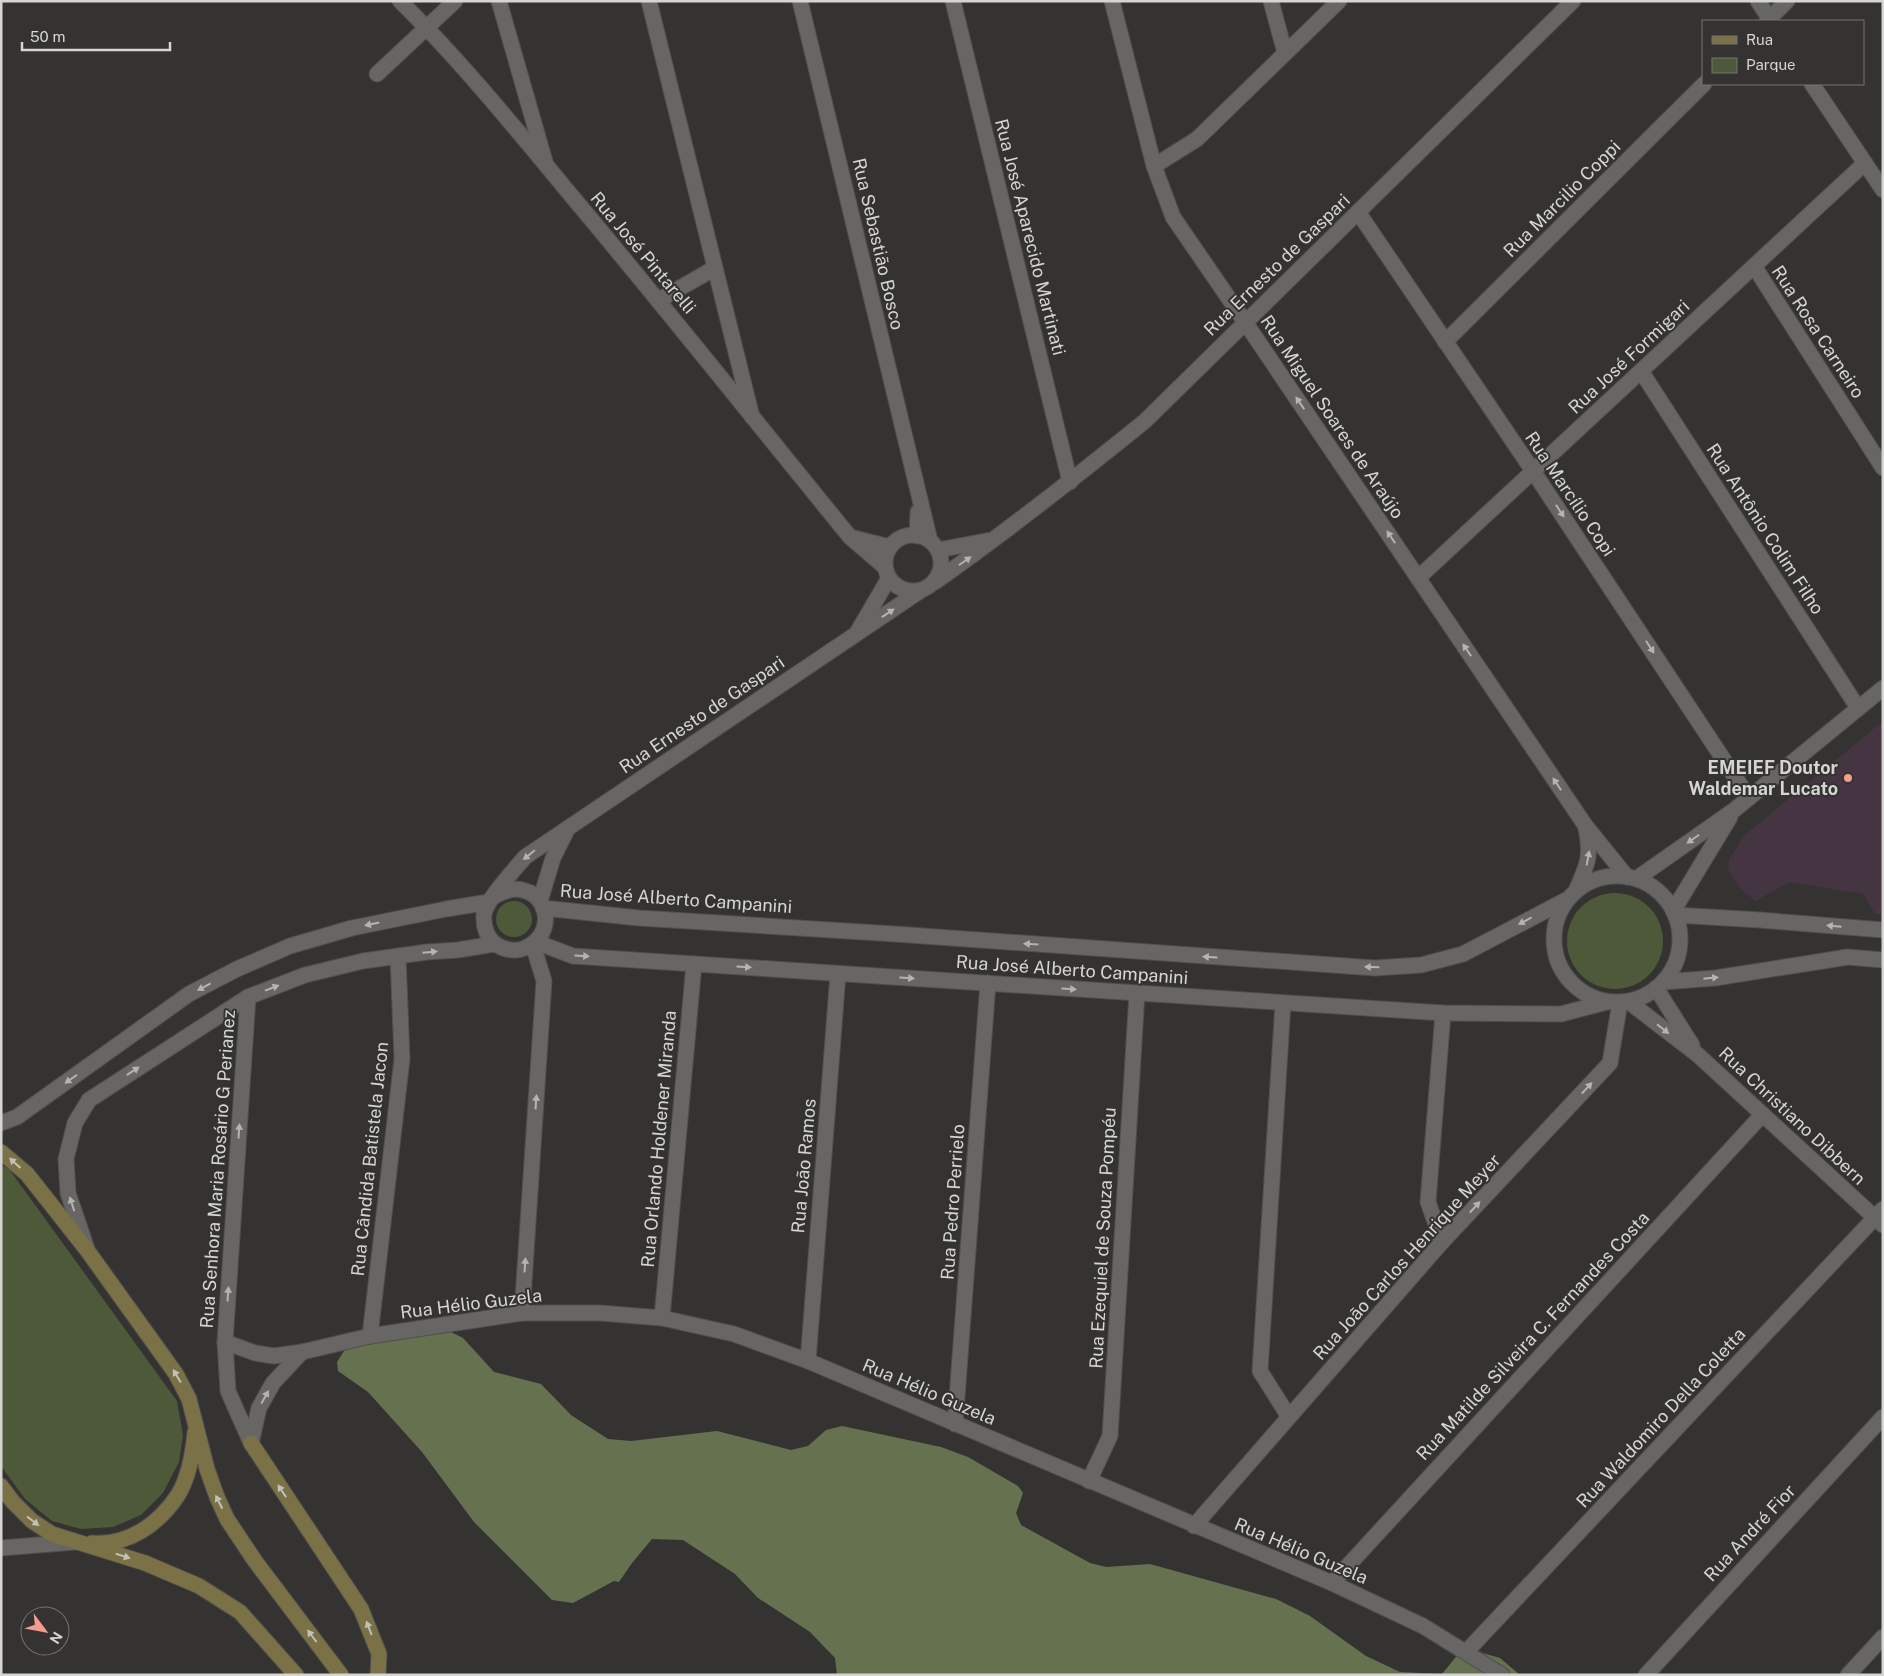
<svg xmlns="http://www.w3.org/2000/svg" width="1884" height="1676" viewBox="0 0 1884 1676" font-family="'Public Sans',sans-serif">
	<style>
		.education { fill: #453542 }
		.green { fill: #4e5939 }
		.forest { fill: #66724f }
		.lines { fill: none; stroke-linecap: round; stroke-linejoin: round }
		.minor-casing { stroke: #504f4d; stroke-width: 17 }
		.tertiary-casing { stroke: #504f4d; stroke-width: 17 }
		.secondary-casing { stroke: #504f4d; stroke-width: 17 }
		.minor { stroke: #676664; stroke-width: 15 }
		.tertiary { stroke: #676664; stroke-width: 15 }
		.secondary { stroke: #7b7146; stroke-width: 15 }
		.oneway { fill: #b4b4b2 }
		.oneway2 { fill: #c3c1b7 }
		.poi-dot { fill: #f59c91; stroke: #343331; stroke-width: 2 }
		.labels { text-anchor: middle; stroke-width: 4; stroke-linejoin: round; paint-order: stroke }
		.street-label { font-size: 18px; fill: #d5d5d3; stroke: #343331 }
		.poi-label { font-size: 18px; font-weight: bold; fill: #d5d5d3; stroke: #343331; text-anchor: end }
	</style>
	<rect width="100%" height="100%" fill="#343331"/>
	<path class="education" d="M1883 721V914H1875L1863 894 1790 882 1755 901 1740 888 1728 870 1729 859 1745 835Z"/>
	<g class="green">
		<circle cx="1615" cy="941" r="48"/>
		<circle cx="514" cy="919" r="18"/>
		<path d="M1 1165 9 1169 177 1401 183 1435 179 1462 163 1493 141 1515 113 1527 81 1529 52 1521 25 1499 1 1466Z"/>
	</g>
	<path class="forest" d="M411 1323 439 1326 463 1338 494 1372 541 1384 571 1415 608 1439 631 1441 717 1431 791 1450 808 1446 826 1430 842 1426 941 1447 968 1457 1018 1486 1023 1493 1016 1513 1021 1525 1090 1563 1106 1567 1150 1564 1276 1599 1310 1616 1366 1656 1400 1672 1442 1674 1459 1653 1468 1649 1500 1658 1520 1675H837L835 1658 810 1632 758 1598 735 1574 683 1540 652 1539 632 1563 619 1582 614 1581 573 1603 552 1600 474 1522 422 1452 368 1392 338 1371 337 1362 344 1351 387 1326Z"/>
	<g class="lines">
		<g class="minor-casing">
			<g id="minor">
				<path d="M499 1 546 165"/>
				<path d="M649 1 752 417"/>
				<path d="M800 1 930 541"/>
				<path d="M953 1 1070 482"/>
				<path d="M1112 1 1154 166 1173 217 1245 322"/>
				<path d="M1271 1 1285 53"/>
				<path d="M1758 1 1771 21"/>
				<path d="M1767 21 1787 1"/>
				<path d="M377 74 455 1"/>
				<path d="M1812 84 1883 190"/>
				<path d="M1154 166 1197 139 1339 1"/>
				<path d="M1358 212 1533 471 1749 798"/>
				<path d="M1754 266 1883 468"/>
				<path d="M659 300 715 268"/>
				<path d="M1445 342 1704 84"/>
				<path d="M1641 371 1858 708"/>
				<path d="M917 536 918 512"/>
				<path d="M1418 578 1865 163"/>
				<path d="M248 997 225 1342 228 1391 251 1443"/>
				<path d="M1283 1003 1260 1371 1289 1417"/>
				<path d="M1442 1242 1428 1202 1443 1013"/>
				<path d="M522 1313 544 981 533 945"/>
				<path d="M662 1318 694 964"/>
				<path d="M370 1336 402 1059 398 956"/>
				<path d="M225 1342 255 1353 274 1356 302 1352 370 1336 522 1313H600L662 1318 734 1334 808 1361 1332 1583 1423 1626 1502 1675"/>
				<path d="M808 1361 838 974"/>
				<path d="M955 1424 988 983"/>
				<path d="M251 1443 259 1408 273 1383 302 1352"/>
				<path d="M1089 1481 1110 1436 1137 993"/>
				<path d="M1194 1526 1442 1242 1610 1063 1620 1002"/>
				<path d="M1 1548 76 1542"/>
				<path d="M1332 1583 1762 1115"/>
				<path d="M1466 1652 1883 1209"/>
				<path d="M1646 1675 1883 1417"/>
				<path d="M1848 1675 1883 1637"/>
			</g>
		</g>
		<g class="tertiary-casing">
			<g id="tertiary">
				<path d="M400 1C460 60 516 129 570 194 665 307 756 422 850 537L885 567"/>
				<path d="M1245 322 1585 825 1627 877"/>
				<circle cx="913" cy="563" r="28"/>
				<path d="M854 538 890 547"/>
				<path d="M938 550 991 540"/>
				<path d="M935 582C1007 531 1076 477 1145 421L1573 1"/>
				<path d="M858 631 889 578"/>
				<circle cx="1617" cy="939" r="63"/>
				<path d="M1636 879 1733 811 1883 688"/>
				<path d="M1576 891C1587 865 1592 857 1586 829"/>
				<path d="M493 897C540 868 566 930 525 948 516 952 505 950 497 945 487 939 483 926 484 915 485 901 515 869 525 857L920 591"/>
				<path d="M540 901 553 858 568 828"/>
				<path d="M543 908 639 918 895 934 1375 968 1421 965 1463 954 1568 899"/>
				<path d="M1673 911 1730 817"/>
				<path d="M1675 915 1760 920 1883 930"/>
				<path d="M536 942 573 956 1443 1013 1561 1014 1607 1002"/>
				<path d="M1663 982 1715 978 1848 957 1883 960"/>
				<path d="M1656 988 1692 1045"/>
				<path d="M1629 1002 1698 1055 1883 1225"/>
				<path d="M1 1123 17 1117 189 994 237 969 290 946 352 928 446 909 489 902"/>
				<path d="M87 1249 68 1193 66 1159 75 1123 89 1100 248 997 305 975 363 961 427 952 458 950 494 944"/>
			</g>
		</g>
		<g class="secondary-casing">
			<g id="secondary">
				<path d="M1 1152 27 1174 87 1250 176 1374 189 1399 207 1469 217 1497 227 1519 255 1561 341 1675"/>
				<path d="M251 1443 361 1609 379 1654 378 1675"/>
				<path d="M1 1486 13 1502 32 1521 52 1534 145 1563 199 1586 240 1612 296 1675"/>
				<path d="M92 1543C128 1546 159 1524 178 1495 189 1477 193 1453 195 1432"/>
			</g>
		</g>
		<use href="#minor" class="minor"/>
		<use href="#tertiary" class="tertiary"/>
		<use href="#secondary" class="secondary"/>
	</g>
	<defs><path id="oneway-solid" d="M-6-.8H1V-3.2L6.5 0L1 3.2V.8H-6Z" transform="scale(1.25)"/></defs>
	<g class="oneway">
		<use href="#oneway-solid" transform="translate(1300 403) rotate(-124)"/>
		<use href="#oneway-solid" transform="translate(1560 511) rotate(57)"/>
		<use href="#oneway-solid" transform="translate(1391 537) rotate(-124)"/>
		<use href="#oneway-solid" transform="translate(965 561) rotate(-35)"/>
		<use href="#oneway-solid" transform="translate(888 613) rotate(-34)"/>
		<use href="#oneway-solid" transform="translate(1650 647) rotate(57)"/>
		<use href="#oneway-solid" transform="translate(1467 650) rotate(-124)"/>
		<use href="#oneway-solid" transform="translate(1557 784) rotate(-124)"/>
		<use href="#oneway-solid" transform="translate(1693 839) rotate(145)"/>
		<use href="#oneway-solid" transform="translate(529 855) rotate(141)"/>
		<use href="#oneway-solid" transform="translate(1588 858) rotate(-79)"/>
		<use href="#oneway-solid" transform="translate(1525 921) rotate(152)"/>
		<use href="#oneway-solid" transform="translate(372 924) rotate(168)"/>
		<use href="#oneway-solid" transform="translate(1834 926) rotate(-175)"/>
		<use href="#oneway-solid" transform="translate(1031 944) rotate(-176)"/>
		<use href="#oneway-solid" transform="translate(430 952) rotate(-5)"/>
		<use href="#oneway-solid" transform="translate(582 956) rotate(4)"/>
		<use href="#oneway-solid" transform="translate(1210 957) rotate(-176)"/>
		<use href="#oneway-solid" transform="translate(744 967) rotate(4)"/>
		<use href="#oneway-solid" transform="translate(1372 967) rotate(-179)"/>
		<use href="#oneway-solid" transform="translate(907 978) rotate(4)"/>
		<use href="#oneway-solid" transform="translate(1711 978) rotate(-6)"/>
		<use href="#oneway-solid" transform="translate(204 987) rotate(152)"/>
		<use href="#oneway-solid" transform="translate(272 988) rotate(-21)"/>
		<use href="#oneway-solid" transform="translate(1069 989) rotate(4)"/>
		<use href="#oneway-solid" transform="translate(1663 1029) rotate(38)"/>
		<use href="#oneway-solid" transform="translate(133 1071) rotate(-33)"/>
		<use href="#oneway-solid" transform="translate(71 1079) rotate(145)"/>
		<use href="#oneway-solid" transform="translate(1587 1088) rotate(-47)"/>
		<use href="#oneway-solid" transform="translate(536 1102) rotate(-86)"/>
		<use href="#oneway-solid" transform="translate(239 1131) rotate(-86)"/>
		<use href="#oneway-solid" transform="translate(72 1204) rotate(-108)"/>
		<use href="#oneway-solid" transform="translate(1475 1207) rotate(-47)"/>
		<use href="#oneway-solid" transform="translate(525 1265) rotate(-86)"/>
		<use href="#oneway-solid" transform="translate(228 1294) rotate(-86)"/>
		<use href="#oneway-solid" transform="translate(265 1397) rotate(-61)"/>
	</g>
	<g class="oneway2">
		<use href="#oneway-solid" transform="translate(15 1163) rotate(-138)"/>
		<use href="#oneway-solid" transform="translate(177 1376) rotate(-121)"/>
		<use href="#oneway-solid" transform="translate(282 1491) rotate(-123)"/>
		<use href="#oneway-solid" transform="translate(219 1502) rotate(-116)"/>
		<use href="#oneway-solid" transform="translate(33 1521) rotate(37)"/>
		<use href="#oneway-solid" transform="translate(123 1556) rotate(17)"/>
		<use href="#oneway-solid" transform="translate(369 1628) rotate(-111)"/>
		<use href="#oneway-solid" transform="translate(312 1636) rotate(-127)"/>
	</g>
	<circle class="poi-dot" cx="1848" cy="778" r="5"/>
	<g class="labels">
		<g class="street-label">
			<text transform="translate(1562 199) rotate(-45)" y="6">Rua Marcilio Coppi</text>
			<text transform="translate(1030 237) rotate(76)" y="6">Rua José Aparecido Martinati</text>
			<text transform="translate(878 244) rotate(77)" y="6">Rua Sebastião Bosco</text>
			<text transform="translate(643 253) rotate(50)" y="6">Rua José Pintarelli</text>
			<text transform="translate(1277 265) rotate(-44)" y="6">Rua Ernesto de Gaspari</text>
			<text transform="translate(1818 332) rotate(57)" y="6">Rua Rosa Carneiro</text>
			<text transform="translate(1629 357) rotate(-43)" y="6">Rua José Formigari</text>
			<text transform="translate(1332 417) rotate(56)" y="6">Rua Miguel Soares de Araújo</text>
			<text transform="translate(1570 494) rotate(56)" y="6">Rua Marcílio Copi</text>
			<text transform="translate(1765 529) rotate(57)" y="6">Rua Antônio Colim Filho</text>
			<text transform="translate(702 715) rotate(-34)" y="6">Rua Ernesto de Gaspari</text>
			<text transform="translate(676 899) rotate(4)" y="6">Rua José Alberto Campanini</text>
			<text transform="translate(1072 970) rotate(4)" y="6">Rua José Alberto Campanini</text>
			<text transform="translate(1792 1116) rotate(43)" y="6">Rua Christiano Dibbern</text>
			<text transform="translate(659 1139) rotate(-85)" y="6">Rua Orlando Holdener Miranda</text>
			<text transform="translate(370 1159) rotate(-84)" y="6">Rua Cândida Batistela Jacon</text>
			<text transform="translate(804 1166) rotate(-85)" y="6">Rua João Ramos</text>
			<text transform="translate(218 1169) rotate(-86)" y="6">Rua Senhora Maria Rosário G Perianez</text>
			<text transform="translate(953 1202) rotate(-86)" y="6">Rua Pedro Perrielo</text>
			<text transform="translate(1103 1238) rotate(-87)" y="6">Rua Ezequiel de Souza Pompéu</text>
			<text transform="translate(1407 1257) rotate(-48)" y="6">Rua João Carlos Henrique Meyer</text>
			<text transform="translate(471 1304) rotate(-7)" y="6">Rua Hélio Guzela</text>
			<text transform="translate(1533 1336) rotate(-47)" y="6">Rua Matilde Silveira C. Fernandes Costa</text>
			<text transform="translate(929 1392) rotate(23)" y="6">Rua Hélio Guzela</text>
			<text transform="translate(1661 1418) rotate(-47)" y="6">Rua Waldomiro Della Coletta</text>
			<text transform="translate(1750 1533) rotate(-47)" y="6">Rua André Fior</text>
			<text transform="translate(1301 1551) rotate(23)" y="6">Rua Hélio Guzela</text>
		</g>
		<g class="poi-label">
			<text x="1838" y="774">EMEIEF Doutor<tspan x="1838" dy="21">Waldemar Lucato</tspan></text>
		</g>
	</g>
	<rect width="1884" height="1676" fill="none" stroke="#d5d5d3" stroke-width="5"/>
	<rect x="1702" y="20" width="162" height="65" fill="#343331" stroke="#747472"/>
	<rect x="1712" y="36" width="25" height="8" fill="#7b7146" stroke="#747472"/>
	<text x="1746" y="45" font-size="15" fill="#d5d5d3">Rua</text>
	<rect x="1712" y="58" width="25" height="15" fill="#4e5939" stroke="#747472"/>
	<text x="1746" y="70" font-size="15" fill="#d5d5d3">Parque</text>
	<g transform="translate(45 1631) rotate(122)"><circle r="24" fill="#343331" stroke="#747472"/>
	<path d="M0-4L9 19L0 12L-9 19Z" fill="#f59c91"/>
	<text y="-8" font-size="14" font-weight="bold" text-anchor="middle" fill="#d5d5d3">N</text>
	</g>
	<path d="M22 42v8h148v-8" fill="none" stroke="#d5d5d3" stroke-width="2.5"/>
	<text x="30" y="42" font-size="15" fill="#d5d5d3" stroke="#343331" stroke-width="4" paint-order="stroke">50 m</text>
</svg>
